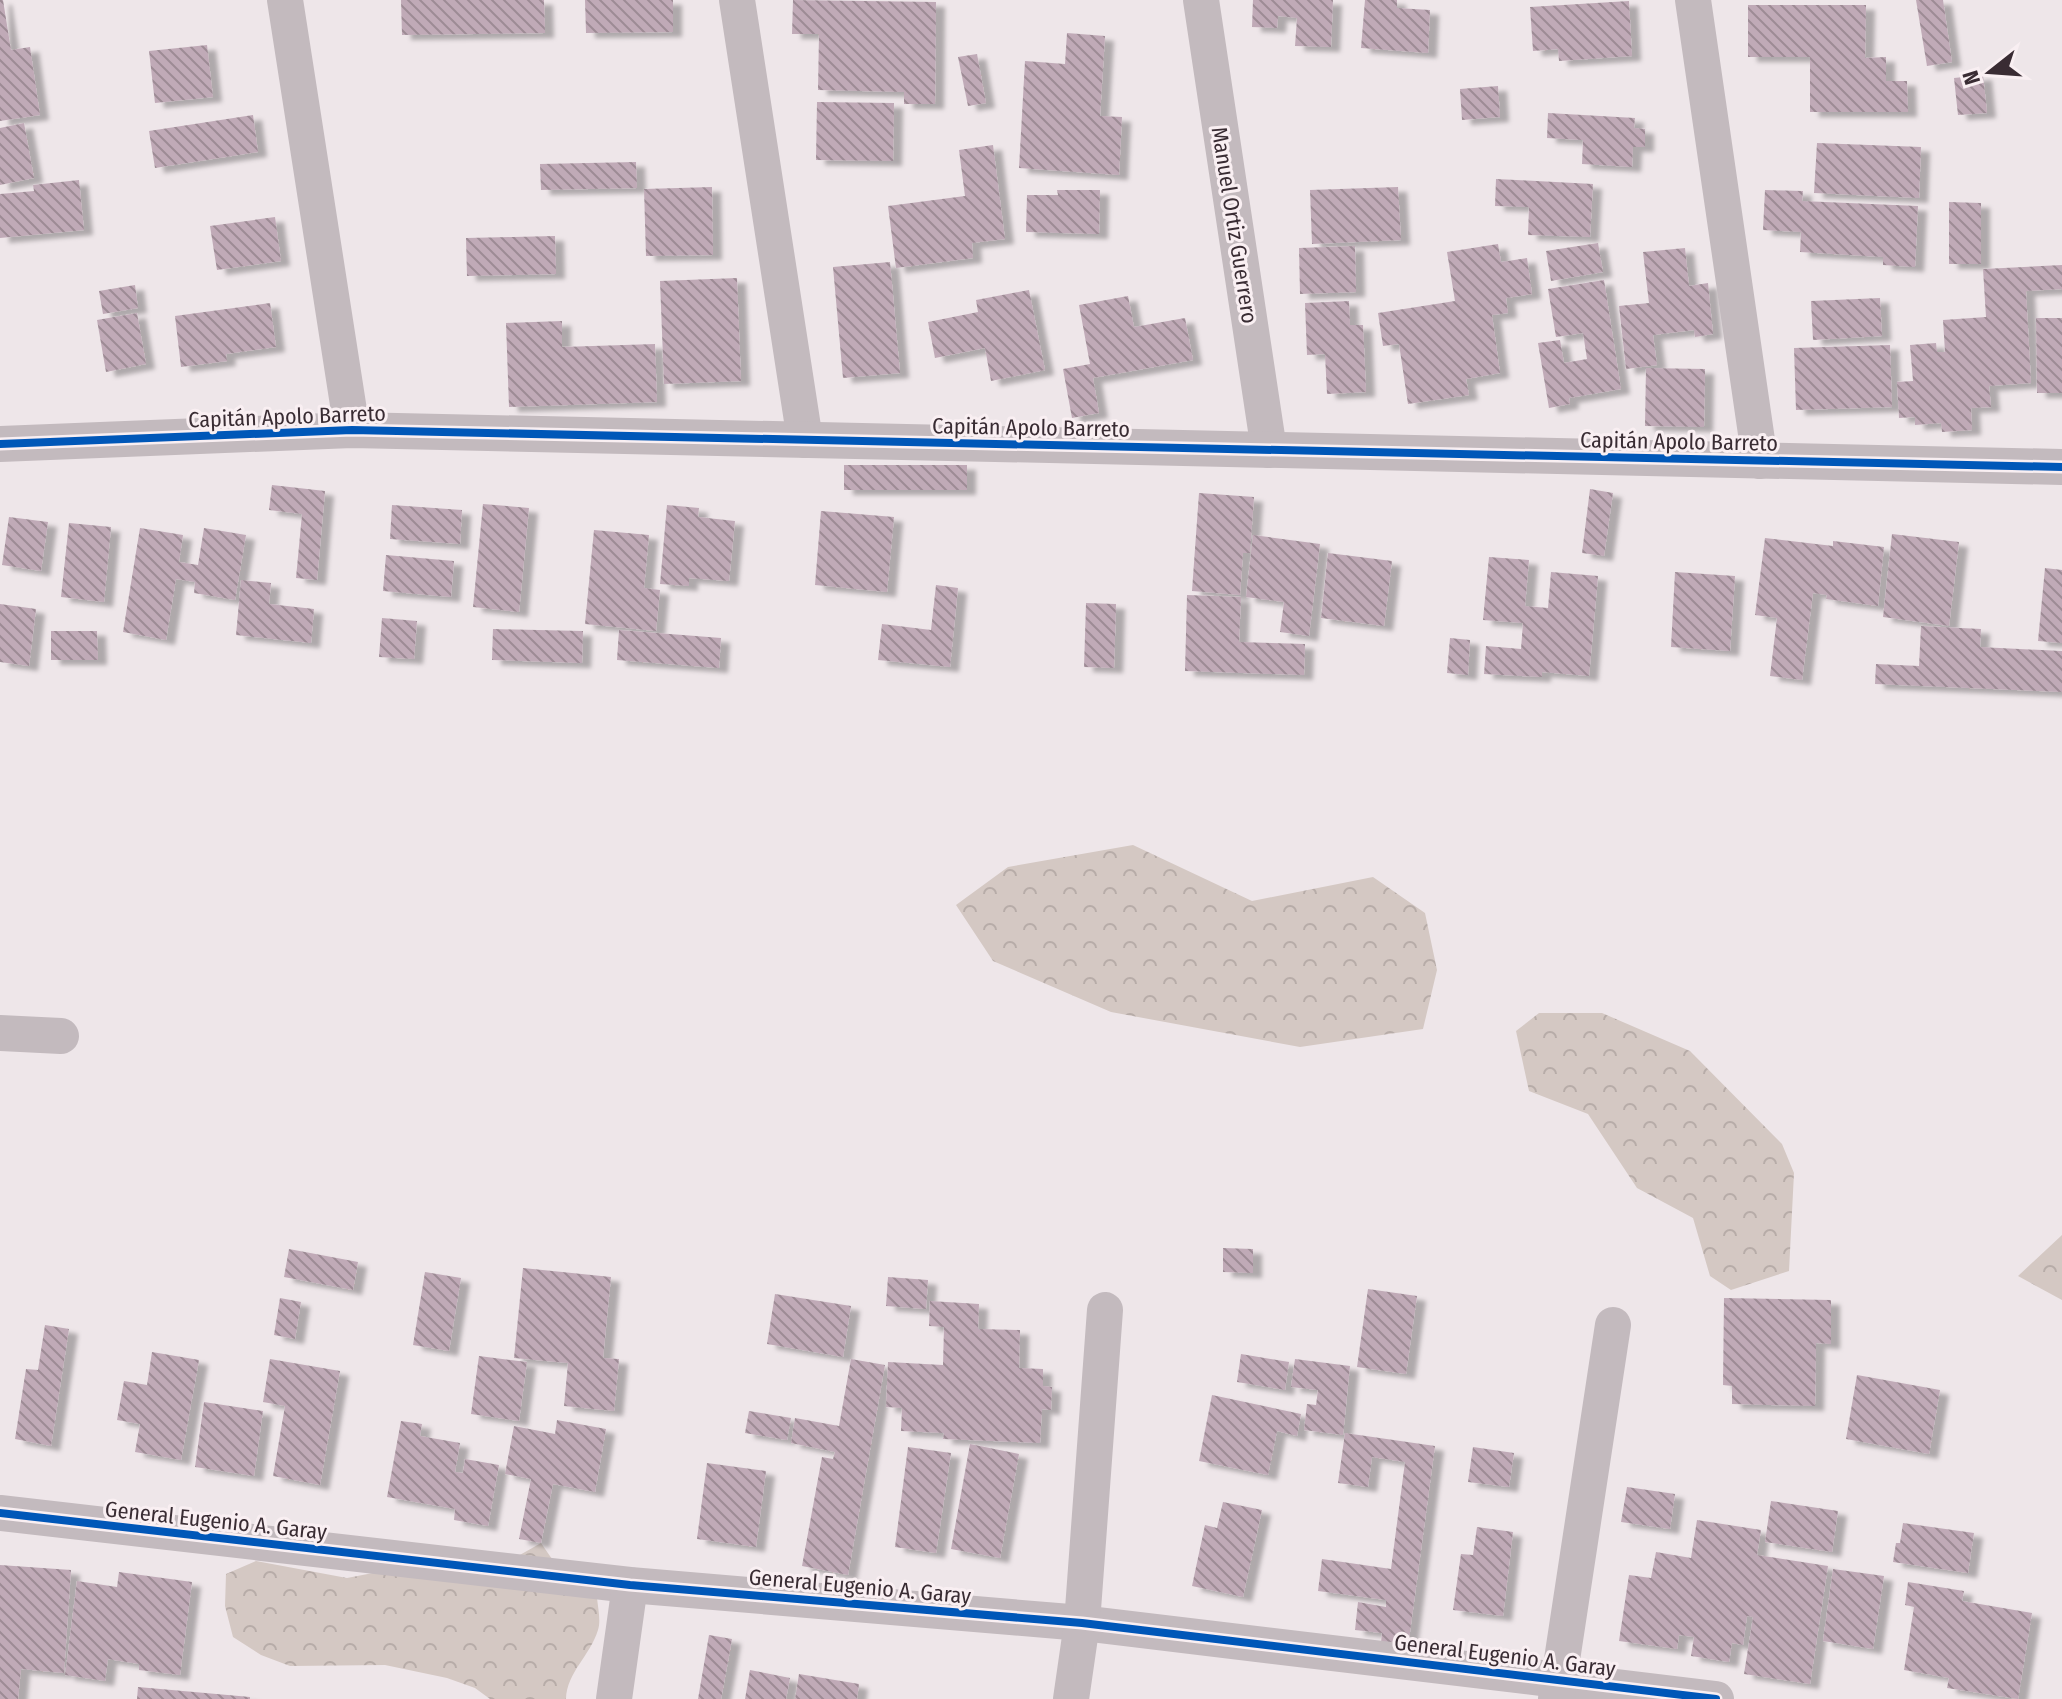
<svg xmlns="http://www.w3.org/2000/svg" width="2062" height="1699" viewBox="0 0 2062 1699" font-family="'Fira Sans Condensed',sans-serif">
	<style>
		.forest { fill: url(#forest-crowns) }
		.building { fill: url(#building-back-hatch); filter: url(#shadow) }
		.lines { fill: none; stroke-linecap: round; stroke-linejoin: round }
		.minor { stroke: #c3babe; stroke-width: 36 }
		.cycleway-casing { stroke: #f9eff2; stroke-width: 13 }
		.cycleway { stroke: #0057b8; stroke-width: 8 }
		.labels { text-anchor: middle; stroke-width: 6; stroke-linejoin: round; paint-order: stroke }
		.street-label { font-size: 22px; fill: #392c33; stroke: #f9eff2 }
	</style>
	<defs>
		<pattern id="forest-crowns" width="20" height="18" patternUnits="userSpaceOnUse" patternTransform="scale(2)"><rect width="20" height="18" fill="#d4c8c3"/><path d="M2 6a3 3 0 1 1 6 0M12 15a3 3 0 1 1 6 0" fill="none" stroke="#b7aca8"/></pattern>
		<pattern id="building-back-hatch" width="6" height="6" patternUnits="userSpaceOnUse" patternTransform="scale(2)"><rect width="6" height="6" fill="#c0aab7"/><path d="M-1 5l2 2M0 0l6 6M5-1l2 2" fill="none" stroke="#9d8b95"/></pattern>
		<filter id="shadow"><feDropShadow dx="9" dy="5" stdDeviation="2" flood-color="#0004"/></filter>
	</defs>
	<rect width="100%" height="100%" fill="#eee6e9"/>
	<g class="forest">
		<path d="M1133 845 1252 901 1373 877 1425 913 1437 970 1423 1029 1300 1047 1111 1012 993 961 956 905 1008 867Z"/>
		<path d="M1539 1013H1602L1690 1051 1782 1144 1794 1173 1789 1271 1731 1290 1710 1276 1693 1218 1637 1188 1588 1114 1529 1091 1516 1031Z"/>
		<path d="M2062 1235V1300L2018 1276Z"/>
		<path d="M541 1543 552 1559 597 1598C598 1608 601 1621 598 1630 590 1656 567 1672 566 1699H490L475 1688 447 1678 385 1665 290 1666 261 1655 233 1637 225 1606 226 1574 256 1561 347 1578 378 1572 511 1560Z"/>
	</g>
	<g class="building">
		<path d="M0 0H3L11 50 30 47 40 115 0 121Z"/>
		<path d="M401 0H544L545 33 402 35Z"/>
		<path d="M585 0H673V32L586 33Z"/>
		<path d="M793 0 936 2 935 104H904V92L818 90 819 34H792Z"/>
		<path d="M1253 0H1333L1331 47 1295 46 1297 18 1278 16 1277 28 1252 27Z"/>
		<path d="M1365 0H1397V8L1430 10 1428 53 1361 48Z"/>
		<path d="M1916 0H1943L1952 62 1927 66Z"/>
		<path d="M1629 1 1632 56 1559 61 1558 49 1533 51 1530 7Z"/>
		<path d="M1748 5H1866L1865 58 1886 57V81H1907L1908 112H1810V57H1748Z"/>
		<path d="M1067 33 1105 36 1100 116 1122 117 1119 175 1019 168 1025 61 1065 64Z"/>
		<path d="M207 45 213 97 155 103 149 51Z"/>
		<path d="M977 54 986 103 968 106 958 57Z"/>
		<path d="M1983 75 1987 113 1958 115 1954 78Z"/>
		<path d="M1498 86 1500 117 1462 120 1460 89Z"/>
		<path d="M817 102 894 103 893 161 816 160Z"/>
		<path d="M1548 113 1635 118 1634 128 1645 129V147H1633L1632 167 1582 164 1583 140 1547 138Z"/>
		<path d="M253 115 258 152 155 168 149 131Z"/>
		<path d="M24 123 34 178 0 185V128Z"/>
		<path d="M1817 143 1921 147 1919 198 1814 193Z"/>
		<path d="M993 145 1005 239 972 243 973 258 896 268 888 206 965 196 959 150Z"/>
		<path d="M636 162 637 188 541 190 540 164Z"/>
		<path d="M1496 179 1593 184 1590 237 1528 235 1529 207 1495 206Z"/>
		<path d="M79 180 84 230 0 238V194L34 191 33 185Z"/>
		<path d="M712 187 713 255 646 256 644 189Z"/>
		<path d="M1398 187 1401 240 1312 244 1310 190Z"/>
		<path d="M1057 190H1100L1099 234 1026 232 1027 195H1058Z"/>
		<path d="M1765 190 1803 191 1802 201 1918 206 1915 267 1883 265V257L1800 252 1801 232 1763 230Z"/>
		<path d="M1949 202 1981 203V264H1949Z"/>
		<path d="M275 217 281 261 217 270 210 226Z"/>
		<path d="M555 236 556 274 467 276 466 238Z"/>
		<path d="M1598 243 1603 272 1551 281 1546 251Z"/>
		<path d="M1498 244 1501 262 1527 258 1532 294 1506 298 1508 313 1492 315 1500 373 1466 379 1469 395 1408 404 1399 344 1383 346 1378 313 1455 301 1447 252Z"/>
		<path d="M1355 246 1356 292 1300 294 1299 248Z"/>
		<path d="M1685 248 1689 286 1708 283 1713 334 1695 337 1694 330 1653 335 1657 365 1626 369 1619 306 1649 303 1643 252Z"/>
		<path d="M890 262 900 373 843 378 833 267Z"/>
		<path d="M2062 265V289L2026 291 2031 383 1989 386 1991 407 1971 408 1972 430 1942 432 1941 423 1915 425V417L1899 418 1897 382 1913 381 1910 345 1936 343 1937 352H1945L1943 320 1986 317 1983 269Z"/>
		<path d="M737 278 741 381 664 384 660 281Z"/>
		<path d="M1604 280 1621 389 1569 398 1570 404 1549 408 1538 343 1560 340 1564 363 1587 359 1583 333 1556 337 1548 289Z"/>
		<path d="M135 285 138 308 103 314 99 291Z"/>
		<path d="M1029 290 1045 370 991 381 985 348 935 358 928 322 978 312 976 300Z"/>
		<path d="M1128 296 1134 327 1185 318 1193 360 1093 378 1099 413 1072 418 1063 369 1090 364 1079 305Z"/>
		<path d="M1880 298 1882 336 1813 340 1811 301Z"/>
		<path d="M1349 301 1350 325H1363L1366 392 1327 394 1325 354 1307 355 1305 303Z"/>
		<path d="M270 303 276 347 226 354 227 361 181 367 175 316Z"/>
		<path d="M137 313 146 364 106 372 97 320Z"/>
		<path d="M2036 318H2062V393H2037Z"/>
		<path d="M562 321V347L655 344 657 402 509 407 506 323Z"/>
		<path d="M1890 345 1892 407 1796 410 1794 348Z"/>
		<path d="M1646 368 1705 369 1704 427 1645 426Z"/>
		<rect x="844" y="465" width="123" height="25"/>
		<path d="M272 485 325 491 317 580 296 578 302 514 269 510Z"/>
		<path d="M1590 489 1613 493 1604 556 1582 553Z"/>
		<path d="M1199 493 1254 497 1250 553H1243L1240 595 1192 591Z"/>
		<path d="M483 504 529 508 519 612 473 607Z"/>
		<path d="M392 505 462 510 460 544 390 539Z"/>
		<path d="M667 505 699 508 698 517 735 521 729 581 689 578V586L660 584Z"/>
		<path d="M821 511 894 517 887 592 815 585Z"/>
		<path d="M9 517 48 522 41 571 2 565Z"/>
		<path d="M69 523 111 527 104 602 61 597Z"/>
		<path d="M140 528 183 535 179 562 198 565 204 528 246 535 235 600 194 593 195 582 176 579 166 640 123 632Z"/>
		<path d="M594 530 649 535 644 588 660 590 656 631 585 624Z"/>
		<path d="M1892 534 1959 542 1949 626 1883 617Z"/>
		<path d="M1253 535 1320 544 1309 636 1280 632 1284 602 1246 597Z"/>
		<path d="M1765 538 1833 546V541L1884 547 1878 606 1826 599 1827 595 1813 593 1802 680 1770 676 1777 618 1755 615Z"/>
		<path d="M1328 553 1392 561 1384 626 1321 618Z"/>
		<path d="M386 555 454 561 451 597 383 591Z"/>
		<path d="M1489 557 1529 560 1525 606 1548 608 1551 572 1598 576 1589 676 1542 672V677L1484 674 1486 646 1521 649 1523 623 1483 620Z"/>
		<path d="M2045 568 2062 570V643L2038 641Z"/>
		<path d="M1675 572 1735 576 1730 651 1671 647Z"/>
		<path d="M241 580 271 583 269 604 314 609 311 643 236 635Z"/>
		<path d="M936 585 958 588 950 667 878 660 882 624 931 630Z"/>
		<path d="M1187 595 1241 597 1239 642 1305 644 1304 675 1185 671Z"/>
		<path d="M1086 603 1116 604 1114 668 1084 667Z"/>
		<path d="M0 604 36 609 29 666 0 662Z"/>
		<path d="M382 618 417 621 414 659 379 657Z"/>
		<path d="M1921 626 1981 629 1980 647 2062 651V692L1875 684 1876 664 1919 666Z"/>
		<path d="M493 629 583 631 582 663 492 660Z"/>
		<path d="M619 630 721 638 719 668 617 660Z"/>
		<path d="M51 631H97L98 660H51Z"/>
		<path d="M1450 638 1470 640 1468 675 1447 673Z"/>
		<path d="M1223 1248 1253 1249V1273L1223 1272Z"/>
		<path d="M289 1249 358 1262 353 1290 284 1277Z"/>
		<path d="M523 1268 611 1277 603 1358 619 1359 614 1411 564 1406 568 1363 514 1358Z"/>
		<path d="M425 1272 461 1278 449 1351 413 1345Z"/>
		<path d="M888 1277 928 1280 926 1309 886 1306Z"/>
		<path d="M1368 1289 1417 1296 1406 1374 1357 1367Z"/>
		<path d="M775 1294 851 1306 843 1357 767 1344Z"/>
		<path d="M280 1298 301 1302 295 1339 274 1335Z"/>
		<path d="M1724 1298 1831 1300V1344L1816 1343 1815 1406 1732 1404V1386L1723 1385Z"/>
		<path d="M930 1301 979 1304 978 1329 1020 1330 1019 1368 1043 1369V1386L1052 1387 1051 1410 1042 1409 1040 1443 943 1439 944 1433 901 1431 902 1408 886 1407 888 1362 943 1365 944 1327 929 1326Z"/>
		<path d="M45 1325 69 1329 51 1446 15 1439 26 1369 38 1370Z"/>
		<path d="M152 1352 199 1360 181 1460 135 1452 140 1424 117 1420 124 1381 147 1385Z"/>
		<path d="M1241 1354 1289 1362 1285 1390 1237 1382Z"/>
		<path d="M479 1356 527 1362 519 1421 471 1414Z"/>
		<path d="M270 1359 340 1371 320 1485 273 1476 285 1406 263 1402Z"/>
		<path d="M851 1359 885 1365 848 1575 802 1566 822 1457 833 1459 835 1452 791 1443 795 1418 839 1426Z"/>
		<path d="M1295 1359 1350 1366 1343 1435 1304 1430 1307 1404 1316 1405 1318 1390 1291 1387Z"/>
		<path d="M1857 1375 1940 1390 1929 1454 1846 1439Z"/>
		<path d="M1212 1395 1301 1414 1297 1436 1277 1431 1268 1475 1199 1461Z"/>
		<path d="M204 1402 263 1411 254 1476 195 1467Z"/>
		<path d="M749 1411 791 1418 787 1440 745 1433Z"/>
		<path d="M557 1420 606 1429 595 1492 553 1484 541 1543 519 1539 531 1479 505 1474 514 1426 555 1434Z"/>
		<path d="M401 1421 422 1424 420 1436 460 1443 455 1472 463 1473 465 1459 499 1465 488 1526 454 1520 455 1509 387 1497Z"/>
		<path d="M1345 1433 1435 1446 1408 1647 1381 1643 1382 1633 1355 1630 1358 1602 1386 1607V1600L1318 1591 1322 1559 1391 1569 1405 1462 1372 1457 1368 1487 1338 1483Z"/>
		<path d="M970 1444 1019 1454 1000 1558 951 1549Z"/>
		<path d="M908 1447 951 1453 936 1553 895 1547Z"/>
		<path d="M1473 1447 1514 1453 1509 1487 1468 1482Z"/>
		<path d="M707 1463 766 1471 756 1547 697 1539Z"/>
		<path d="M1627 1487 1675 1494 1670 1529 1621 1522Z"/>
		<path d="M1771 1501 1838 1511 1832 1552 1765 1542Z"/>
		<path d="M1223 1502 1262 1510 1243 1597 1192 1586 1205 1525 1217 1528Z"/>
		<path d="M1697 1520 1761 1530 1757 1555 1828 1566 1810 1684 1744 1674 1753 1617 1747 1616 1743 1645 1732 1643 1729 1662 1691 1656 1694 1637 1679 1635 1677 1649 1619 1641 1629 1575 1651 1578 1656 1552 1691 1558Z"/>
		<path d="M1903 1523 1974 1533 1968 1573 1893 1562 1896 1543H1900Z"/>
		<path d="M1477 1527 1513 1532 1503 1616 1453 1610 1461 1554 1473 1555Z"/>
		<path d="M0 1565 71 1570 64 1673 21 1669 18 1699H0Z"/>
		<path d="M1833 1569 1884 1576 1873 1649 1823 1641Z"/>
		<path d="M119 1572 192 1582 180 1675 139 1670V1664L108 1659 105 1681 65 1675 77 1581 117 1587Z"/>
		<path d="M1908 1582 1964 1591 1962 1601 2032 1613 2018 1699 1947 1688 1949 1678 1904 1670 1914 1607 1905 1605Z"/>
		<path d="M709 1635 732 1639 729 1656 721 1699H698Z"/>
		<path d="M750 1670 790 1678 786 1699H745Z"/>
		<path d="M799 1674 859 1684 857 1699H795Z"/>
		<path d="M138 1687 250 1697V1699H137Z"/>
	</g>
	<g class="lines">
		<g class="minor">
			<path d="M285 0 352 430"/>
			<path d="M737 0 805 440"/>
			<path d="M1201 0 1269 450"/>
			<path d="M1693 0 1760 461"/>
			<path d="M0 444 352 430 2062 467"/>
			<path d="M0 1033 61 1036"/>
			<path d="M0 1513 630 1585 1082 1623 1716 1699"/>
			<path d="M614 1699 630 1585"/>
			<path d="M1071 1699 1082 1623 1105 1310"/>
			<path d="M1556 1699 1613 1325"/>
		</g>
		<g class="cycleway-casing">
			<g id="cycleway">
				<path d="M0 444 352 430 2062 467"/>
				<path d="M0 1513 630 1585 1082 1623 1716 1699"/>
			</g>
		</g>
		<use href="#cycleway" class="cycleway"/>
	</g>
	<g class="labels">
		<g class="street-label">
			<text transform="translate(1235 225) rotate(81)" y="8">Manuel Ortiz Guerrero</text>
			<text transform="translate(287 416) rotate(-2)" y="8">Capitán Apolo Barreto</text>
			<text transform="translate(1031 427) rotate(1)" y="8">Capitán Apolo Barreto</text>
			<text transform="translate(1679 441) rotate(1)" y="8">Capitán Apolo Barreto</text>
			<text transform="translate(216 1520) rotate(6)" y="8">General Eugenio A. Garay</text>
			<text transform="translate(860 1586) rotate(5)" y="8">General Eugenio A. Garay</text>
			<text transform="translate(1505 1655) rotate(7)" y="8">General Eugenio A. Garay</text>
		</g>
	</g>
	<g transform="translate(1990 72) rotate(253)" stroke="#f9eff2" stroke-width="6" paint-order="stroke">
	<path d="M0-6L14 30L0 20L-14 30Z" fill="#392c33"/>
	<text y="-12" font-size="22" font-weight="bold" text-anchor="middle" fill="#392c33">N</text>
	</g>
</svg>
